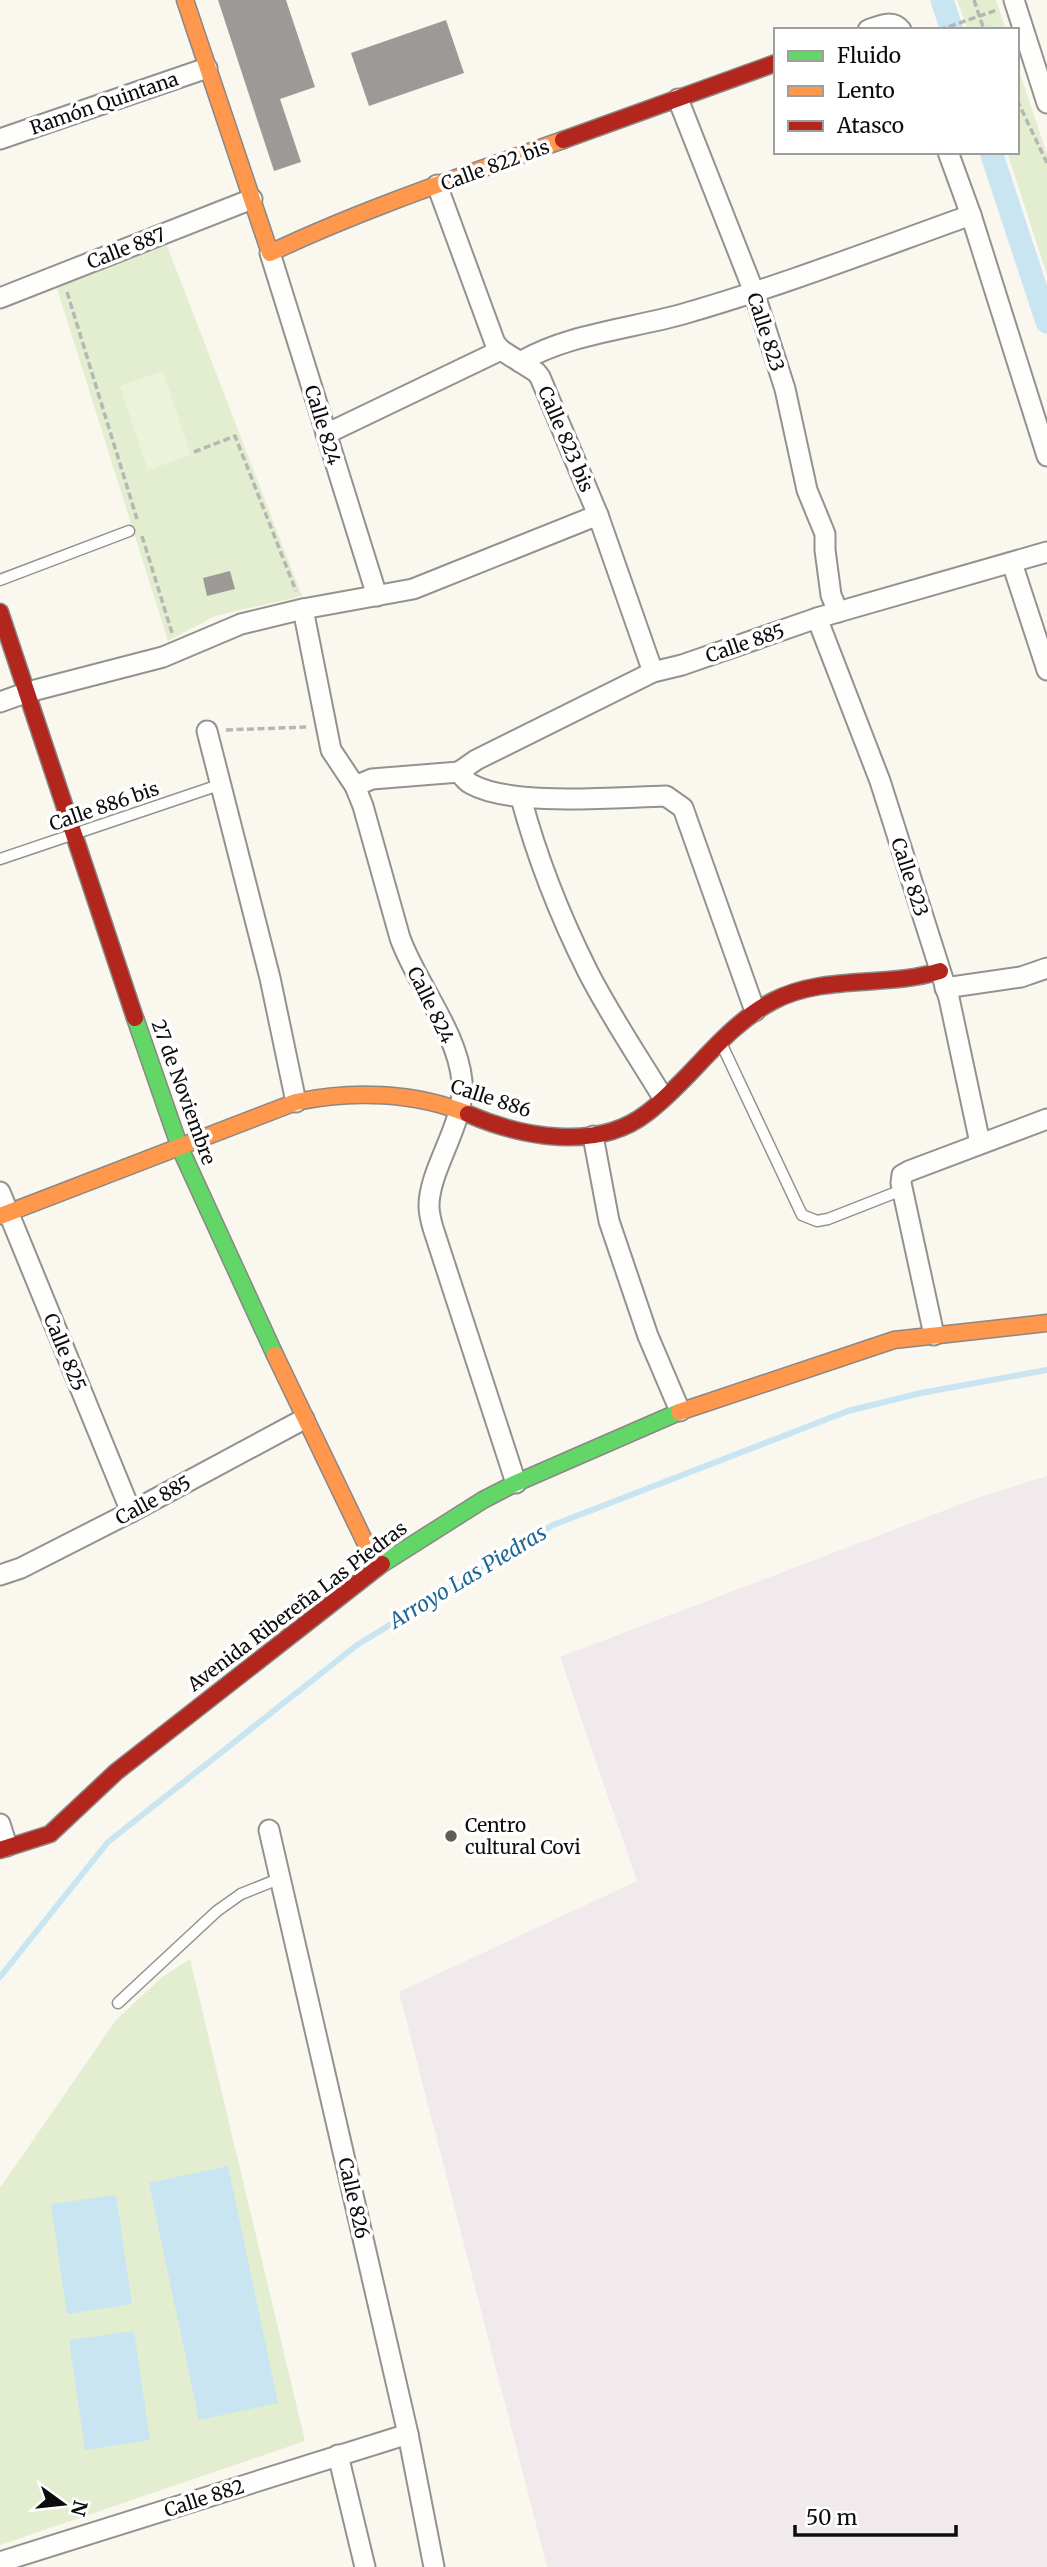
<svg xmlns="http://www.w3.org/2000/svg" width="1047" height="2567" viewBox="0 0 1047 2567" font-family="Merriweather,serif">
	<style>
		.industrial { fill: #f1eaec }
		.green { fill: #e3eed0 }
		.pitch { fill: #edf2da }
		.water { fill: #c8e5f1 }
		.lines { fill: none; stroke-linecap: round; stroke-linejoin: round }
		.stream { stroke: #c8e5f1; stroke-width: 6 }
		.canal { stroke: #c8e5f1; stroke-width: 23 }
		.building { fill: #9c9a96 }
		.lane-casing { stroke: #93928e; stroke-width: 13 }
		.street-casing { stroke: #93928e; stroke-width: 23 }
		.fast-casing { stroke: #8a8885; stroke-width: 19 }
		.slow-casing { stroke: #8a8885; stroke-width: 19 }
		.jam-casing { stroke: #8a8885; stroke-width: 19 }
		.path { stroke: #b7b6b5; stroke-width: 3.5; stroke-dasharray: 7 3.5; stroke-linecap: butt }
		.lane { stroke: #fefefd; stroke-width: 10 }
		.street { stroke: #fefefd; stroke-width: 19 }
		.fast { stroke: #63d668; stroke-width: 16 }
		.slow { stroke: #ff974d; stroke-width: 16 }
		.jam { stroke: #b3261e; stroke-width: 16 }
		.poi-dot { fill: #5f5e5b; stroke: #fff; stroke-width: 2.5 }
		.labels { text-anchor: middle; stroke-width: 7; stroke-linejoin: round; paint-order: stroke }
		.street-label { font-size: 19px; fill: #0c0c0c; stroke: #fff }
		.poi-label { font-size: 19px; fill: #0c0c0c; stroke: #fff; text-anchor: start }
		.water-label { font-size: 21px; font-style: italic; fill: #1c6596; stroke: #fff }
	</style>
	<rect width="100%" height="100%" fill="#faf7ef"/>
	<path class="industrial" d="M1047 1476V2567H547L399 1992 637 1881 560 1657 977 1498Z"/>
	<g class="green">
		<path d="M957 0H996L1006 30H968Z"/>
		<path d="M1017 65 1047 154V275L1007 152H1017Z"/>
		<path d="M166 243 302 596 215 616 168 641 55 282Z"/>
		<path d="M190 1959 305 2441 0 2545V2188L116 2020 161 1978Z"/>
	</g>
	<path class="pitch" d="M163 371 191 455 148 470 120 386Z"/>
	<g class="water">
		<path d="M228 2166 278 2403 199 2420 149 2183Z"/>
		<path d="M116 2195 132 2304 67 2314 51 2204Z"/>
		<path d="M134 2331 150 2440 85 2450 69 2340Z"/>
	</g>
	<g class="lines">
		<path class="stream" d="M0 1977 108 1842 357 1645 553 1525 848 1411 921 1393 1047 1370"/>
		<g class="canal">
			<path d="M942 0 952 30"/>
			<path d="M991 152 1047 322"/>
		</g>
	</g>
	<g class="building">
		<path d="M218 0H286L315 87 280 99 301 162 274 171Z"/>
		<path d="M446 20 464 73 369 106 351 53Z"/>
		<path d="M230 571 235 589 207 596 203 578Z"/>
	</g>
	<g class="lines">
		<g class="lane-casing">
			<g id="lane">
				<path d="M0 580 129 531"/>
				<path d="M0 859 219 785"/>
				<path d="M721 1043 802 1215 817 1221 828 1219 902 1190"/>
				<path d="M118 2003 217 1911 241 1894 281 1878"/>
			</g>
		</g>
		<g class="street-casing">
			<g id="street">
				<path d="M1014 0 1047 103"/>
				<path d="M868 30C879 26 892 19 901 30"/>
				<path d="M678 99 754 292 785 389 807 490 825 534V550L831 595 838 612"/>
				<path d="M0 139 207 68"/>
				<path d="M948 152 971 215 1047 456"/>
				<path d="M437 185 495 343 501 350 536 372 540 377 598 515 653 672"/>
				<path d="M270 253 377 596"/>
				<path d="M0 298 252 199"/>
				<path d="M520 362C568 334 629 329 683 314 781 286 876 249 971 215"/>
				<path d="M326 434 501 350"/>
				<path d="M1012 563 1047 670"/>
				<path d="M303 609 331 750 355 786 363 806 400 938C417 985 457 1031 462 1081 466 1123 429 1168 429 1206 429 1213 431 1221 433 1228L516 1483"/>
				<path d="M817 618 880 781 949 998 980 1143"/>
				<path d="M0 702 28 692 163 657 241 624 303 609 413 589 598 515"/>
				<path d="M207 731 270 978 296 1102"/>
				<path d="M459 772 476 760 653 672 682 665 817 618 1047 552"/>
				<path d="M355 786 372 779 459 772C462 776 467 782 471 784 512 807 616 797 666 796L683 808 755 1011"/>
				<path d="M521 798C537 858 560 916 588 972 610 1015 637 1055 662 1096"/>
				<path d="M945 988 1021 977 1047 968"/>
				<path d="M593 1136 609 1221 648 1336 680 1411"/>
				<path d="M0 1192 131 1512"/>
				<path d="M934 1335 901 1183 902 1175 909 1171 1047 1119"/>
				<path d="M0 1575 21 1568 131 1512 304 1419"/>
				<path d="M0 1824 7 1846"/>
				<path d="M269 1830 408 2434 434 2567"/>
				<path d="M338 2455 365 2567"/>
				<path d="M0 2562 408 2434"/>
			</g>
		</g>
		<g class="fast-casing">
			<g id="fast">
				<path d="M135 1018 180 1148 275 1355"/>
				<path d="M382 1564 483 1500 516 1483 679 1412"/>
			</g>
		</g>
		<g class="slow-casing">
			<g id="slow">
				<path d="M185 0 270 253C365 208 465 175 563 140"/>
				<path d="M0 1216 296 1102C352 1090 415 1092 468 1114"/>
				<path d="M275 1355 377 1567"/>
				<path d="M679 1412 894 1340 1047 1323"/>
			</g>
		</g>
		<g class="jam-casing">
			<g id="jam">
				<path d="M563 140 776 63"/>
				<path d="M0 612 135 1018"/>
				<path d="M468 1114C521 1137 597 1152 647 1113 692 1079 722 1028 773 1001 824 974 887 988 940 971"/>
				<path d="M0 1850 50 1834 116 1772 382 1564"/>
			</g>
		</g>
		<g class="path">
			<path d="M974 0 984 30"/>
			<path d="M939 30 997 10"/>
			<path d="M1017 100 1047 163"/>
			<path d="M67 292 137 519"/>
			<path d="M194 452 235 436 296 591"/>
			<path d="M142 536 172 633"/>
			<path d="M226 730 306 727"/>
		</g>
		<use href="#lane" class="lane"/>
		<use href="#street" class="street"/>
		<use href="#fast" class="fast"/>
		<use href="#slow" class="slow"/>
		<use href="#jam" class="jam"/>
	</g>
	<circle class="poi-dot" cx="451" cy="1836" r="7"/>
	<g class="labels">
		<g class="street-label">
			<text transform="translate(104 103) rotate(-19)" y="7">Ramón Quintana</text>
			<text transform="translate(495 165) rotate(-20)" y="7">Calle 822 bis</text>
			<text transform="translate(126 248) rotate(-21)" y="7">Calle 887</text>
			<text transform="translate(766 332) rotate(72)" y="7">Calle 823</text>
			<text transform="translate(323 425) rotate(73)" y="7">Calle 824</text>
			<text transform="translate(566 439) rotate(67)" y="7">Calle 823 bis</text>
			<text transform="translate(745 643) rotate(-19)" y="7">Calle 885</text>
			<text transform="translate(104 806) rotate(-19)" y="7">Calle 886 bis</text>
			<text transform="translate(910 877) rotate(72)" y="7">Calle 823</text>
			<text transform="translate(431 1005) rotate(64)" y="7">Calle 824</text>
			<text transform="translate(184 1092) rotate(70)" y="7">27 de Noviembre</text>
			<text transform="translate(491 1098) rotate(18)" y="7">Calle 886</text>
			<text transform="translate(65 1352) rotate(68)" y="7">Calle 825</text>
			<text transform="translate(153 1500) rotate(-28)" y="7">Calle 885</text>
			<text transform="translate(297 1606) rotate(-37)" y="7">Avenida Ribereña Las Piedras</text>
			<text transform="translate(354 2198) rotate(77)" y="7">Calle 826</text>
			<text transform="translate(204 2498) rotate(-18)" y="7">Calle 882</text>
		</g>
		<g class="poi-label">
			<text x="465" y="1832">Centro<tspan x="465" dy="22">cultural Covi</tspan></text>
		</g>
		<g class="water-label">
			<text transform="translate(468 1577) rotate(-31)" y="7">Arroyo Las Piedras</text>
		</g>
	</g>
	<rect x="774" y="28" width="245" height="126" fill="#ffffff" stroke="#9e9e9e" stroke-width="2"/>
	<rect x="788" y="51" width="35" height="10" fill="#63d668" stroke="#9e9e9e" stroke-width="2"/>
	<text x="837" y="63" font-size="21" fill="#0c0c0c">Fluido</text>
	<rect x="788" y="86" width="35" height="10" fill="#ff974d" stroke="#9e9e9e" stroke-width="2"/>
	<text x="837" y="98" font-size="21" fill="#0c0c0c">Lento</text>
	<rect x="788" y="121" width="35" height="10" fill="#b3261e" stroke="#9e9e9e" stroke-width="2"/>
	<text x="837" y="133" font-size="21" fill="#0c0c0c">Atasco</text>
	<g transform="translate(63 2504) rotate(105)" stroke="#ffffff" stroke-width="5" paint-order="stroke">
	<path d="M0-5L12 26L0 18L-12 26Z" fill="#0c0c0c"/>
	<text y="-10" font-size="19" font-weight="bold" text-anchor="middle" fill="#0c0c0c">N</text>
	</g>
	<path d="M795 2525v10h161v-10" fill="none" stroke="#0c0c0c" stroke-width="3.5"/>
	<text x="806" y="2525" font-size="21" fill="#0c0c0c" stroke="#ffffff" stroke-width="5" paint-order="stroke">50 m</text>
</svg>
